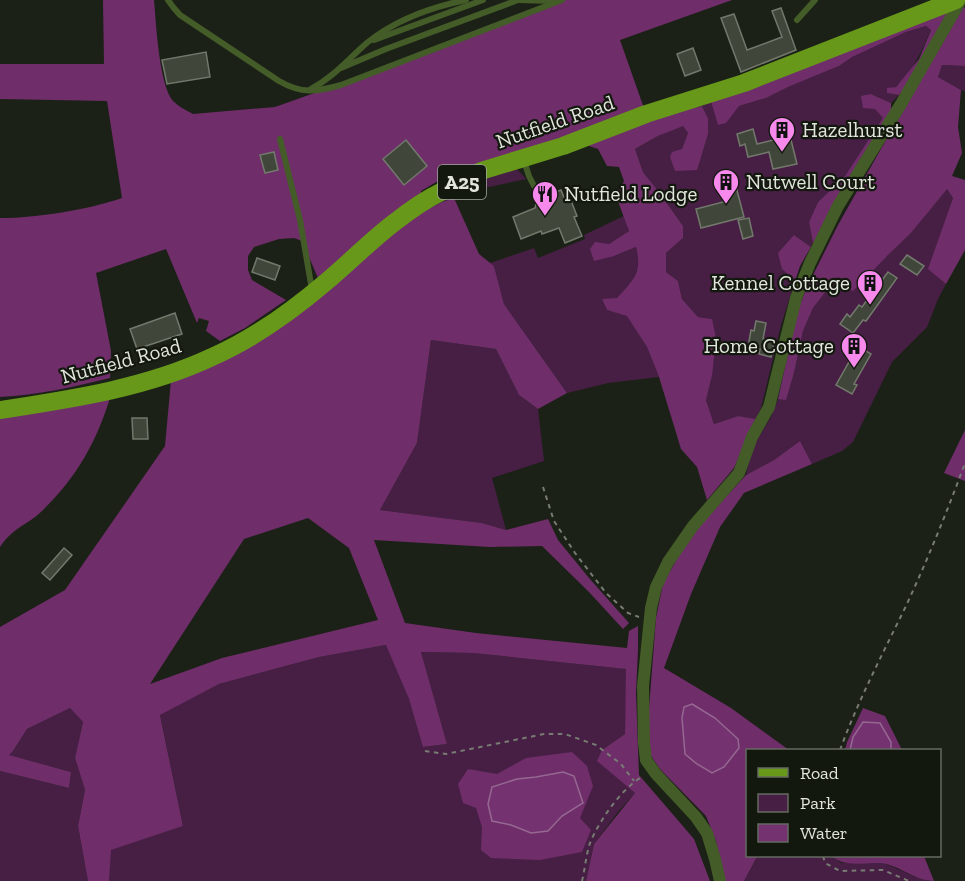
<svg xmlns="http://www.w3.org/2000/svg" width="965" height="881" viewBox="0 0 965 881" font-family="'Zilla Slab',serif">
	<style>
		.green { fill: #471f44 }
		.forest { fill: #6f2d6a; fill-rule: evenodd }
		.water { fill: #753270; stroke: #956891; stroke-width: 1.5 }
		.building { fill: #40463a; stroke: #72796c; stroke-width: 1.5 }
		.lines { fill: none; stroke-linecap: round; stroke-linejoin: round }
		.path { stroke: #787c73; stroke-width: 2; stroke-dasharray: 4.5 4.5; stroke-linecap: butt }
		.lane { stroke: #445c28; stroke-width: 6 }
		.street { stroke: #445c28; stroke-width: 12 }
		.primary { stroke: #67981a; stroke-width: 18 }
		.labels { text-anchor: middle; stroke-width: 4.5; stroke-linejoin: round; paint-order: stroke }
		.shield { fill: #13180e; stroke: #a3a89f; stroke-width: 1.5 }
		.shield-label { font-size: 20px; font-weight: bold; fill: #e1e5dd }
		.street-label { font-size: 21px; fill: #e1e5dd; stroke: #13180e }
		.poi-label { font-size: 21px; fill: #e1e5dd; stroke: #13180e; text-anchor: start }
	</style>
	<rect width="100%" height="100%" fill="#1c2117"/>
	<g class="green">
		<path d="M926 26 931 29C921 53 910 79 887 93L899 95 891 103 871 94 875 109 884 118 845 176 818 202 809 222 813 243 811 247 794 235 782 269 795 281 781 325 761 408 756 419 738 416 714 424 706 400 712 376V319L698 317 682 299 678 281 666 272V253L683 238V226L659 192 643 172 635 149 658 136 683 125 688 133 682 149 696 170 708 134V118L702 106 711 101 739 106 766 98 788 87 839 66 851 57 906 32Z"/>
		<path d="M942 65 965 66V91L961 90 938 77Z"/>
		<path d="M517 169 526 179 484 188 454 200 453 198 442 202 489 176Z"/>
		<path d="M947 188 953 198 929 269 946 284 938 299 927 327 892 362 853 442 842 451 812 464 800 441 774 460 746 475 751 450 771 417 778 399H786L794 373 803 331 813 308 833 281 887 256 911 233Z"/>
		<path d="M624 216 629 231 609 244 614 256 636 247 640 263 633 280 616 299H602L607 310 627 315 647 347 659 377 608 383 567 393 504 304 494 266 490 263 534 248 538 258 585 239 584 235Z"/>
		<path d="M431 340 496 349 519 395 538 409 544 461 492 478 506 530 482 523 380 510 417 443Z"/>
		<path d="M387 645 409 699 424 747 447 744 421 652 473 653 627 669 625 734 602 750 636 792 618 812 594 844 586 881H109L110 850 183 826 160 714 219 684 319 657Z"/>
		<path d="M70 708 83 722 75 758 85 790 78 826 88 881H0V771L69 788 71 772 8 755 13 751 27 729Z"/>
		<path d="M756 856H832L841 863H884L916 877 930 881H744L756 860Z"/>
	</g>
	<g class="forest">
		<path d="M103 0H154C156 22 159 85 173 101 179 107 186 110 193 114L275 107 399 63 563 0H732L620 40 646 114 470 178 460 168 421 191V199L318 278 302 241 294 238 279 239 254 247 248 256V270L252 280 286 300 245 328 220 341 206 331 209 321 199 318 197 323 166 249 96 273 111 351 110 378C73 387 38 395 0 397V218C37 218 87 210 122 198L107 101 0 99V64H104Z"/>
		<path d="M965 7V66L942 65 938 77 961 90 958 127 962 153 952 176 965 180V250L946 284 928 269 953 198 947 189 911 233 887 256 853 291 833 282 813 308 803 331 794 373 786 400 778 399 797 312 807 287 838 225 882 147 963 8Z"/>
		<path d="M949 11 910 82 899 95 887 93V88L896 87 919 59 931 30 926 26 906 32 852 57 839 66 788 87 766 98 739 106 726 123 718 125 711 101Z"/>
		<path d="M871 94 891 103V112L819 237 813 243 809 222 818 202 845 176 883 118 875 109 863 108 861 96Z"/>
		<path d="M702 106 708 118V134L697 170 675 171 670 157 672 152 682 149 688 133 683 126 658 136 635 149 643 172 659 192 683 226V238L666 253V272L678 281 682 299 698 317 712 319 716 338 712 376 706 400 714 424 738 416 756 419 734 468 707 500 697 467 681 449 659 377 647 347 627 316 607 310 602 299 617 298C633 280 643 273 636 247L614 256 594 261 590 249 595 242 609 244 629 231 616 196 624 181 619 167 607 166 598 149 586 145 642 119Z"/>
		<path d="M454 198 479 254 494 266 504 304 567 393 538 409 519 395 496 349 431 340 417 443 380 510 482 523 506 530 548 519 558 540 589 578 629 623 623 629 589 592 542 546 490 547 374 540 405 623 476 633 627 648 629 631 638 626V649L636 693 639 775 694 839 710 881H586L594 844 635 793 597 761 602 750 625 734 626 669 473 653 421 652 447 744 423 747 409 699 386 645 319 657 219 684 160 715 183 826 111 850 109 881H88L78 826 85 790 75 758 83 722 70 708 27 729 13 751 9 755 71 772 69 788 0 771V627L65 590 165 446 171 380 372 251 420 213 442 202ZM308 518 349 548 378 620 222 658 150 684 244 539Z"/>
		<path d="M794 235 811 247 800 266 795 281 782 269 778 253Z"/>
		<path d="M110 398C96 443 76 478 42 511 32 521 19 526 9 536 5 539 3 543 0 547V418Z"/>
		<path d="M965 430V481L944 473Z"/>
		<path d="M800 441 812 464 744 493 720 527 691 594 664 668 731 708 789 750H748V856H756V859L744 881H725L716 841 706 816 660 769 649 753 648 721 656 618 663 584 678 557 701 524 746 475 774 460Z"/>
		<path d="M863 708 885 716 902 750H891V742L853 737 850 750H845L847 742Z"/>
		<path d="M572 752 587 766 593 786 580 818 591 830 582 852 540 860 491 858 481 850 482 827 476 808 463 803 458 784 468 769 497 774 526 758ZM536 777 583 803 562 816 548 831 531 833 511 825 492 821 517 779Z"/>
		<path d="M832 856H924L934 881C915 881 899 865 881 863 864 862 844 868 832 856Z"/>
	</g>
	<g class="water">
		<path d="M692 704 715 718 738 739 739 748 724 767 712 773 697 764 685 754 682 718 684 707Z"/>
		<path d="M863 722 880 723 891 742V750H850L853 737Z"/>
		<path d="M563 772 574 776 583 803 562 816 548 831 531 833 511 825 492 821 488 804 492 787 517 779 536 777Z"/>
	</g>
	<g class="building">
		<path d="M781 8 796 50 741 72 721 18 734 14 747 50 782 37 772 11Z"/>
		<path d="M693 48 701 70 685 76 677 54Z"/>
		<path d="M206 52 210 77 167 84 162 60Z"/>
		<path d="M753 129 757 144 790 136 797 164 773 169 769 152 748 157 745 144 740 146 737 134Z"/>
		<path d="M406 140 427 166 404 185 383 159Z"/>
		<path d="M274 152 278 170 265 173 260 155Z"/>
		<path d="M735 183 744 217 701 228 696 209 727 201 723 186Z"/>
		<path d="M561 190 565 200 570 198 577 216 574 217 582 236 565 243 559 228 542 234 541 231 521 239 513 217 535 208 537 200Z"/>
		<path d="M749 218 753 236 743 239 738 220Z"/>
		<path d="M907 255 924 266 917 275 900 264Z"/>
		<path d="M257 258 280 266 275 280 252 272Z"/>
		<path d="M888 272 897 278 866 321 863 320 853 333 840 324 847 314 850 317 859 305 862 307Z"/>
		<path d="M175 313 182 334 137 349 130 329Z"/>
		<path d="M756 321 766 323 763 339 774 341 771 357 759 354 760 349 748 347 751 330 754 331Z"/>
		<path d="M858 346 871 354 854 384 857 385 852 394 836 385Z"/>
		<path d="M132 418H147L148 439H133Z"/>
		<path d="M64 548 72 555 50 580 42 573Z"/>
	</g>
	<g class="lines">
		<g class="path">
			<path d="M543 487 554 521 575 553 606 593 628 613 639 617"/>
			<path d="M840 750C858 701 882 655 905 608 927 561 947 512 965 463"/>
			<path d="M425 751 446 754 544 734H565L596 745 621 764 634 781"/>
			<path d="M823 856 825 863 840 871 883 870 909 881"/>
			<path d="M582 881C585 869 586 855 590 843 599 821 621 789 643 776"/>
		</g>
		<g class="lane">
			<path d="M168 0 173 7 180 15 279 81C301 94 317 92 341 85L562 0"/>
			<path d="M518 0 553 1"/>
			<path d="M797 20 815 0"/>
			<path d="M374 40 483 0"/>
			<path d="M341 68 386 49 518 0"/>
			<path d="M311 89C334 77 349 58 368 42 396 20 431 7 466 0"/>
			<path d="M280 139 300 220 312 290"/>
			<path d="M524 161 529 176 534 186"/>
		</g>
		<path class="street" d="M720 881 715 859 707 833 696 817 656 774 646 760 644 743 643 686 651 608 656 587 668 562 693 526 739 473 752 437 769 407 796 298 810 263 838 206 901 104 961 0"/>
		<path class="primary" d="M0 410C72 399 146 388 212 357 253 339 292 311 326 282 349 263 371 240 395 222 409 211 424 200 441 192 454 185 468 179 481 171L563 146 646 114 744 83 956 0"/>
	</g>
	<defs>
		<g id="building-pin" transform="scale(1.35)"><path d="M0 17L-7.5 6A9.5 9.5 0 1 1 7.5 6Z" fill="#f788ec" stroke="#13180e"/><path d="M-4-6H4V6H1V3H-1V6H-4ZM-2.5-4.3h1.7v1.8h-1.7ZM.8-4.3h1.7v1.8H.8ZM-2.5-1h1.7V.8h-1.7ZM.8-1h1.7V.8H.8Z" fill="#111"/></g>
		<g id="restaurant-pin" transform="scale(1.35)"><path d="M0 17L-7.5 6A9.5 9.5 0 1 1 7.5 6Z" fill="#f788ec" stroke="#13180e"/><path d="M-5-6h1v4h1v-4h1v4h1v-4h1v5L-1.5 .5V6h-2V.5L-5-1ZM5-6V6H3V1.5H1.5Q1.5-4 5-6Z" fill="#111"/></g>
	</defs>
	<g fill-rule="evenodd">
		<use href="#building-pin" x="782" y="130"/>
		<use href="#building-pin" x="726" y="182"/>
		<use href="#restaurant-pin" x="545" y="194"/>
		<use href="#building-pin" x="870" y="283"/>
		<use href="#building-pin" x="854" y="346"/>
	</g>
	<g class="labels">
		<rect class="shield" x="438" y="165" width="48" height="34" rx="4.5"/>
		<g class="shield-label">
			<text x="462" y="189">A25</text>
		</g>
		<g class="street-label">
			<text transform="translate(555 122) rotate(-19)" y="7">Nutfield Road</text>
			<text transform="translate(121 361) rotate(-15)" y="7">Nutfield Road</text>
		</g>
		<g class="poi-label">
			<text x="802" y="137">Hazelhurst</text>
			<text x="746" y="189">Nutwell Court</text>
			<text x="564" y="201">Nutfield Lodge</text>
			<text x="850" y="290" text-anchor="end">Kennel Cottage</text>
			<text x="834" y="353" text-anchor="end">Home Cottage</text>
		</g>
	</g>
	<rect x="746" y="749" width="195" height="108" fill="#13180e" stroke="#656a61" stroke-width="1.5"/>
	<rect x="758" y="768" width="30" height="9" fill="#67981a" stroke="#656a61" stroke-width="1.5"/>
	<text x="800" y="779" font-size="18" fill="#e1e5dd">Road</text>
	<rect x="758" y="794" width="30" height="18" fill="#471f44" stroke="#656a61" stroke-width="1.5"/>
	<text x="800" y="809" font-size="18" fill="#e1e5dd">Park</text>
	<rect x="758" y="824" width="30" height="18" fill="#753270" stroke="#656a61" stroke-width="1.5"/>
	<text x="800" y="839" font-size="18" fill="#e1e5dd">Water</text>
</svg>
